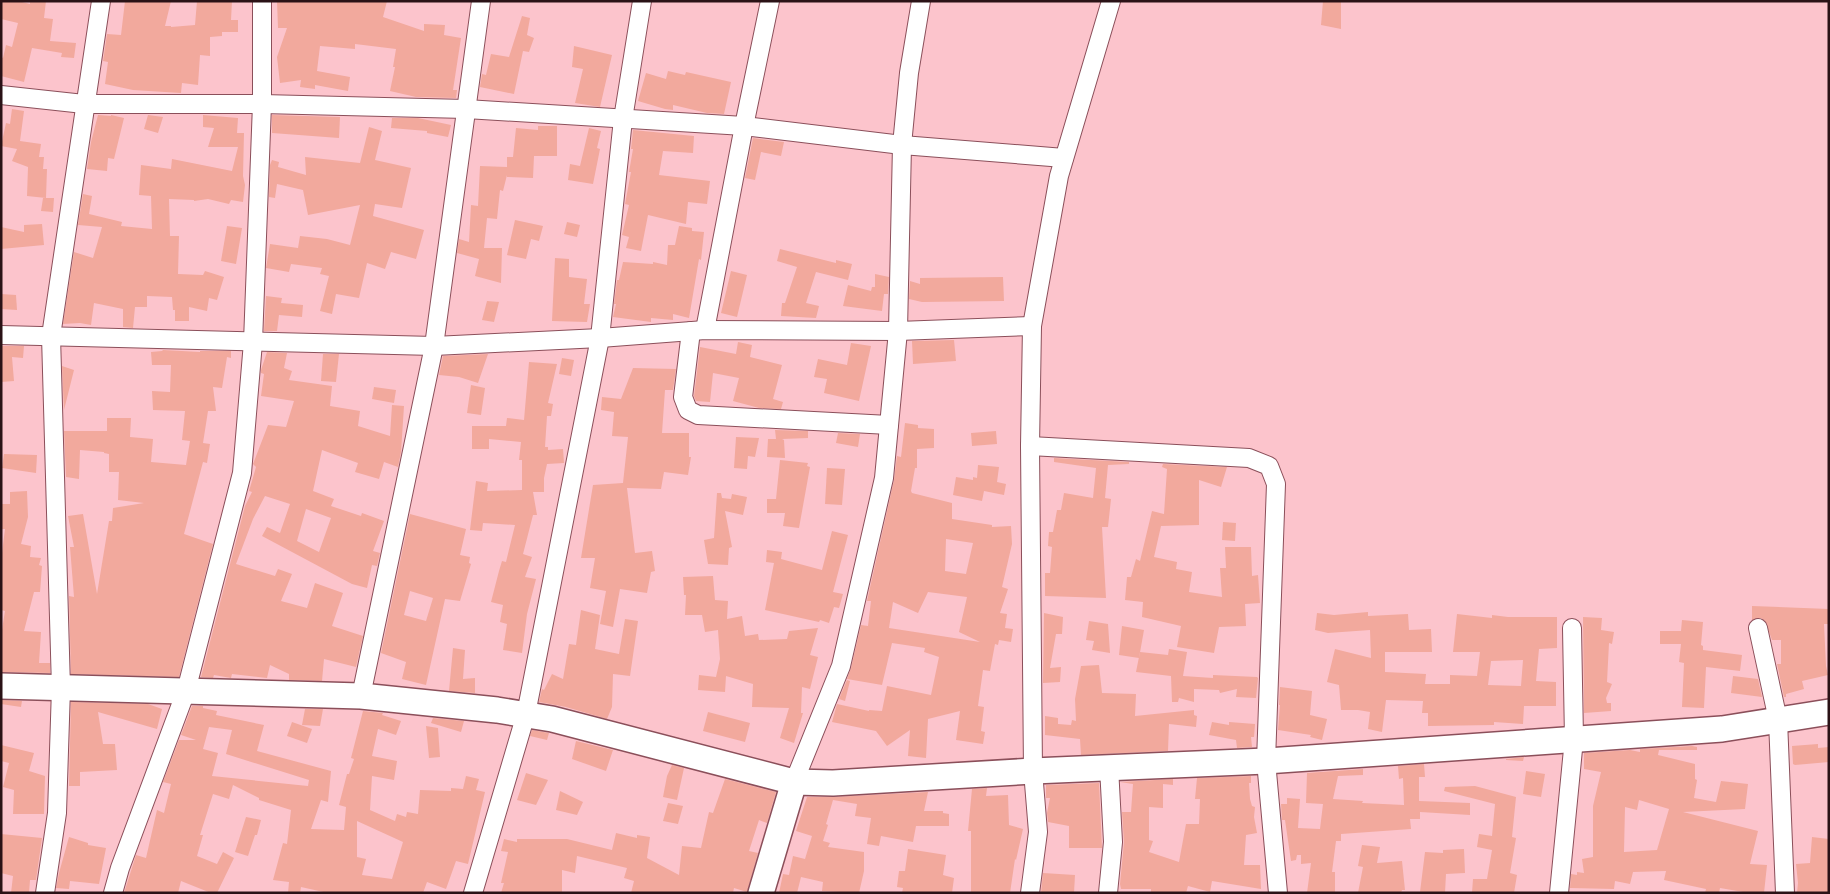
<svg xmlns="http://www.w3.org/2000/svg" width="1830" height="894" viewBox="0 0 1830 894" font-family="Georgia,serif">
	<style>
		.building { fill: #f2a99d; fill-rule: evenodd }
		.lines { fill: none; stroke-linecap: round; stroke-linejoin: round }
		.street-casing { stroke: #8b4f5a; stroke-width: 20 }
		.secondary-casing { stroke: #8b4f5a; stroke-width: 28 }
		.street { stroke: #fff; stroke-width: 18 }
		.secondary { stroke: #fff; stroke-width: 25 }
	</style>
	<rect width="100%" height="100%" fill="#fcc4cc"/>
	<g class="building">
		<path d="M1 1H18L30 4V1H46L44 18 53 19 50 41 76 43 74 58 61 57 62 53 32 48 24 82 1 76V57L3 58 6 45 12 47 18 23 1 19Z"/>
		<path d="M125 1H171L165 26H171V27L195 25 197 1H232L231 20H238V32H222V36L210 37V56L200 55 198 85 182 83 181 93 133 90 105 84 108 62 103 61 107 34 121 35Z"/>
		<path d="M277 1H387L383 17 424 31V24L445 25 444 35 461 38 453 90H457L456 98 416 97 390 91 395 67H393L396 49 355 44V49L320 46 317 71 350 77 348 91 315 85V89L300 87 301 80 280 83 277 57 287 28H278Z"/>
		<path d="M1323 1H1341V29L1321 25Z"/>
		<path d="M522 16 530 18 527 35 534 38 529 52 523 51 514 94 480 87 482 74 486 75 491 54 509 57Z"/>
		<path d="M574 46 612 55 600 107 575 103 583 69 572 67Z"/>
		<path d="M668 71 685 75 686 72 731 82 724 114 707 113 673 105V110L665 109 638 101 646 73 666 79Z"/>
		<path d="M12 109 24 111 20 141 41 144 39 157H44L43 169H47L46 198 27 196 28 167 12 161 17 149 1 146 6 123 10 124Z"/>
		<path d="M98 115 111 116V115L124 118 114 159 108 158 107 171 87 169 91 142Z"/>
		<path d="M148 115 163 117 158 133 144 129Z"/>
		<path d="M203 115 238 118 237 133H244L243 176 245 185 243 202 231 200 229 204 208 199 194 201V200L169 199 170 236H179L178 274 203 275 205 271 224 277 217 300 209 298 207 311 189 307V321H175V310H173L172 297 147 296V307H135L133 328 123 327V309L94 303 91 325 80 323 63 324 74 252 93 258 102 227 78 225 83 194 92 196 89 214 122 222 121 226 152 229 151 196 139 195 141 165 171 169 172 159 232 171 238 147H208L214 128 203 127Z"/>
		<path d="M272 115 340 117 339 138 272 133Z"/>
		<path d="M392 118H418L451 125 448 137 427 133V131L391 128Z"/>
		<path d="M538 126H557V156H534L533 178 507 177V175L503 191 500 190 497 219 487 218 484 248H502L501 283 475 276 479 259 457 253 459 239 469 242 471 205 478 206 480 166 507 167V157H513L516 128 538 130Z"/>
		<path d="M369 127 382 131 375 160 411 168 402 208 375 204 373 216 424 230 416 259 391 252 385 269 367 263 359 298 336 294 332 314 320 311 329 276 320 274 322 268 291 264 289 272 266 268 270 244 298 248 300 236 327 239 350 245 360 205 308 215 303 190 277 184 275 198 269 197 270 165 272 160 279 162 278 167 306 175 305 157 360 163Z"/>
		<path d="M589 128 601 131 597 148 600 149 593 184 568 180 570 164 580 166Z"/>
		<path d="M633 130 694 136 693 153 663 151 659 175 710 181 707 204 688 202 686 224 648 215 641 251 626 248 629 237 622 235 629 205 625 204 631 172H629L633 149H631Z"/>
		<path d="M753 138 784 142 781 156 761 152 755 180 745 178Z"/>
		<path d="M43 198H54L53 212 41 211Z"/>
		<path d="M515 220 543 226 539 241 531 239 526 259 507 255Z"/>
		<path d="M567 222 580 225 577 237 564 234Z"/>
		<path d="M42 224 44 245 1 249V227L24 232V225Z"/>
		<path d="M227 226 242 228 236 264 221 261Z"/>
		<path d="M679 226 692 228V231L704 232 701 260 699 259 689 318 673 314V320L651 318V322L613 317 616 304H614L617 280H619L623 262 653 264V262L667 265 668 245H675Z"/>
		<path d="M780 249 836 263V260L852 264 848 280 816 272 806 303 819 306 816 318 781 316 782 303H785L797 267 777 261Z"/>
		<path d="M555 258 569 259V277L587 279 584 304H590L587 322 552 321Z"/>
		<path d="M731 271 747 275 737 317 721 313Z"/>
		<path d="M875 274 889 277 888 294H884L882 311 843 306 848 285 871 291 872 287H875Z"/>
		<path d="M1003 277 1004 301 922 302 909 299 910 281 920 284V278Z"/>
		<path d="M1 294 16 295 17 310 1 309Z"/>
		<path d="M266 296 282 298 281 303 303 305 302 317 279 315 277 331H264Z"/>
		<path d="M487 301 499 302 494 322 482 320Z"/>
		<path d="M954 340 956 361 913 364 912 341Z"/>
		<path d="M738 342 752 345 750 357 782 365 773 399 783 402 781 409 759 408 733 401 739 378 713 373 710 402 696 401 694 396 700 347 736 354Z"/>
		<path d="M851 343 871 346 859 401 824 393 827 379 814 377 818 359 847 365Z"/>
		<path d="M1 346H24L23 358 12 357 14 381 1 382Z"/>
		<path d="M163 350 200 352V351H231V358L227 357 222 388 213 387 216 411H208L203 443 210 444 207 463 203 462 184 534 213 544 179 677 71 674 69 596 74 597 70 547H74L68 516 83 514 97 594 109 521H112L113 508 144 503 118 500 119 472H109V454L104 453V452L80 450 79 479 66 477 64 431H107V418H131L130 437 153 439 151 462 186 465 190 441 182 440 185 411 153 410 152 391 170 392 171 365H152L151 352 162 351Z"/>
		<path d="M267 352 287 353 284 368 292 371 289 380 332 386 330 406 360 411 358 426 390 436 392 405 404 406 401 452 398 467 384 462 379 479 355 472 358 463 322 450 313 491 334 499 331 506 361 516 362 513 384 521 373 551 380 553 377 566 372 565 367 588 352 584 262 536 267 527 280 533 290 504 265 496 253 519 236 564 275 576 278 569 292 574 281 601 307 608 315 583 343 593 332 626 363 636 356 667 324 659 322 681 289 680V674L270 665 267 678 232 674 231 678 214 675 213 678 201 677 245 506 252 492 249 491 256 467 253 464 268 425 286 427 294 401 261 396 264 374 261 373V370ZM306 509 331 518 319 552 297 541Z"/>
		<path d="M323 354H339L336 382 321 381Z"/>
		<path d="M488 354 478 383 459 377 439 375 443 356Z"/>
		<path d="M562 358 574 360 571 376 559 374Z"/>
		<path d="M529 362 557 364 548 403 553 404 551 416H547L545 447H548V450L563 449 564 463 547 464 544 478V492H533L537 515H533L523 554 532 557 525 577 536 579 527 614 522 653 503 650 507 624 500 622 503 605 491 602 499 571 502 561 506 562 515 525 483 523 482 531 470 530 476 481 488 483 487 491 522 490V460H519L521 442 489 439V449H472V426H506L507 418 524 420Z"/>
		<path d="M62 366 74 370 64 410Z"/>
		<path d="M633 368 676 369 673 390H665L662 433H689V457H691L688 475 664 472 661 489 627 488 635 553 652 551 655 571 651 572 647 593 620 589 613 627 600 624 606 591 590 588 595 558H581L593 485 623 483 628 437 612 436 614 412 601 410 602 397 621 399Z"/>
		<path d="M471 385 485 388 481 415 467 413Z"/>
		<path d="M374 387 396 390 394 403 372 399Z"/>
		<path d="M905 423 918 425V428L934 429V448L917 449V468H915L911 491 912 493 952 503V519L992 525V527L1011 526 1012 544 1002 587 1008 589 1000 613 1007 614 1005 628 1013 629 1011 642 999 640 998 645 995 644 990 671 983 670 978 706 984 707 981 731 985 732 983 744 956 740 960 711 928 719 926 758 908 756 910 730 887 746 876 731 832 722 837 704 869 711V710L882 711 887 686 931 695 939 657 924 652 925 648 892 643 882 685 847 679 851 668 861 625 868 626 871 601H867L894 480 897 456 901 457ZM946 539 973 543 966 574 945 571ZM928 592 967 597 959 632 980 642 889 628 893 602 918 613Z"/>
		<path d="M775 430 808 431V438L782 439 784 440 785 458 767 457 768 439H776Z"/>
		<path d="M996 431 997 444 972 446 971 433Z"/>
		<path d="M838 433 860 434 858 447 836 443Z"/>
		<path d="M736 437 759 438 755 457 748 456 747 469 734 468Z"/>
		<path d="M4 454 37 455 36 473 2 468Z"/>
		<path d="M1054 458 1129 462V464L1108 465 1105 498 1111 499 1108 527H1102L1106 598 1045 596V573H1050L1052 547 1048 546 1049 532H1053L1057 510H1061L1064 493 1093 498 1096 468 1054 462Z"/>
		<path d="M780 460 808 463 807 466 810 467 799 528 783 526 785 513H767V499H776Z"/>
		<path d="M1163 464 1227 467 1221 487 1199 480V525L1161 526 1154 557 1177 562 1176 569 1192 572 1189 592 1222 597 1220 568H1226L1225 547H1251L1252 576 1258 575 1260 603 1245 604 1246 626 1219 627 1214 653 1177 647 1181 626 1142 617 1143 602 1125 600 1127 577H1131L1136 559 1140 561 1152 511 1164 514 1167 469 1162 467Z"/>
		<path d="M978 465 999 467 997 482 1006 484 1004 495 984 491 982 501 953 495 956 477 973 480V477L977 478Z"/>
		<path d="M827 468 845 469 842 505 825 504Z"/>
		<path d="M27 491 28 517 21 544 31 546 30 557 41 558 39 565 42 566 40 592H34L24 631 41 632 39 663H50V673L1 672V636L5 611 1 610V561L5 529H1V504H10V492Z"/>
		<path d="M717 493H721L722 498 731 499 732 494 747 497 743 515 725 511 732 547 729 548 728 565 708 564 704 540 714 538Z"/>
		<path d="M410 514 466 529 460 555 470 557 469 563 471 564 460 601 445 599 426 685 402 679 406 662 381 653ZM410 591 433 598 426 621 404 615Z"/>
		<path d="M1223 522 1236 523 1235 541 1222 540Z"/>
		<path d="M832 531 848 535 833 592 843 594 839 608 834 607 829 623 820 620 819 622 765 610 774 563 766 562 767 550 782 552 781 559 822 570Z"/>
		<path d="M713 576 715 600 728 601 727 619 742 616 745 636 758 634 759 640 787 639 789 631 818 628 810 655 818 657 810 689 802 687 801 713H803L794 743 780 738 789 708 752 707 753 684 726 676 725 692 698 690 699 675 716 677 720 659 718 630 705 632 702 615H685L686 595H684L683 577Z"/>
		<path d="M1752 606 1829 609V624H1824L1826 666 1828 675 1802 681 1804 689 1786 694V697H1784L1777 664H1781V640H1772L1765 621 1761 618 1752 620Z"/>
		<path d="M581 610 600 615 595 649 619 654 625 619 638 621 630 676 613 674 612 707 607 719 566 707 539 702 542 689 544 690 552 674 563 679 569 644 576 645Z"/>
		<path d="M1368 612V616L1408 614 1409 630 1431 629 1432 652H1385V672L1426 674 1425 684H1450V675L1477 676 1480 652H1453L1457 614 1492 618V615L1508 617H1557V648L1539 649 1536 681 1556 682V706H1524L1523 724 1494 722V725L1428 726V713H1422L1423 701 1386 700 1382 732 1368 729 1370 712 1358 710H1341L1339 685 1327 682 1335 649 1371 658 1370 630 1328 633 1315 630 1317 613 1334 615ZM1523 660 1521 686 1488 685 1491 661Z"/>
		<path d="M1044 613 1063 617 1062 634H1056L1050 668 1061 667 1060 682 1043 683Z"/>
		<path d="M1583 617 1602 618 1601 630 1614 632 1612 644 1609 643 1607 682 1612 684 1606 698 1607 703H1611V711L1584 713Z"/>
		<path d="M1682 620 1703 622 1701 645 1703 646V650L1742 655 1740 671 1706 667 1704 708 1682 707 1684 663 1679 662 1681 644H1660V631H1681Z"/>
		<path d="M1089 621 1108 624 1110 653 1092 650 1094 641 1086 640Z"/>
		<path d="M1122 626 1144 630 1139 658 1119 655Z"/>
		<path d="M453 648 465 650 463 679 475 678V693L449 691Z"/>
		<path d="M1169 649 1187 652 1183 676 1213 678V675L1257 677 1258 678 1256 698 1236 697 1237 689 1220 693 1219 690 1194 689V702L1179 698 1178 702H1172L1171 676 1136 672 1140 652 1168 655Z"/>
		<path d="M1099 665 1102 693 1136 694 1135 716 1194 710V715L1197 716 1196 727 1169 724 1168 751 1081 755 1080 739 1045 735V716L1058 718V724L1071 725 1072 720 1076 721 1075 699 1081 666Z"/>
		<path d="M1733 676 1758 679 1762 697 1731 693Z"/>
		<path d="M847 680 850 681 845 701 839 699Z"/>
		<path d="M1280 687 1312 691 1310 715 1327 719 1322 740 1310 737 1311 735 1278 730 1280 705H1279Z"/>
		<path d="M1 700 22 701 21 707 1 704Z"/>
		<path d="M71 702 148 704 162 709 157 729 98 712 103 744H115L117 770 80 772V786H69Z"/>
		<path d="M192 706H203V708L217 711 216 715 264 725 257 751 331 771 328 802 321 800 311 829 344 830 346 807 339 805 347 774H349L354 759 351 758 363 711 383 713 382 715 401 721 396 735 378 729 372 756 397 761 394 780 372 776 370 810 395 821 397 814 406 817 407 812 418 814 420 790 451 791V788L463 789 466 776 479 779 476 790 485 792 468 864 456 861 446 889 427 882 423 893H328L301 887 300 893H288L289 882 273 880 283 843 287 844 291 810 259 800V798L233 785 229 799 213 794 200 835H203L197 856 217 864 223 852 234 858 217 893H211L181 881 178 893H124L136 855 146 858 157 810 164 813 171 784 163 782 179 740H196L181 735ZM209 727 232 730 226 754 309 780 308 786 212 776 218 753 203 749ZM357 821 403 842 392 879 362 875 366 859 357 857Z"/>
		<path d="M305 709H323L320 726 302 725Z"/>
		<path d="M708 712 750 723 745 742 703 731Z"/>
		<path d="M433 718 464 721 461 732 431 723Z"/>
		<path d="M292 722 312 729 307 743 287 736Z"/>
		<path d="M1212 722 1229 725V722L1255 724 1254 737H1251L1252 747 1237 748 1236 740 1209 735Z"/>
		<path d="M426 726 438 728 440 757 429 758Z"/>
		<path d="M532 730 549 733 547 740 530 736Z"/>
		<path d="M576 741 613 750 606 771 572 759Z"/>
		<path d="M1818 744V748L1829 747V762L1795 765 1793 764 1792 746Z"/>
		<path d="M1 745 34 753 29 771 45 776 44 814H13L14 790 3 787 9 763 1 761Z"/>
		<path d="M1692 746 1697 747V750H1659L1658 755 1695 764V779L1697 780 1694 798 1716 802 1721 781 1748 784 1745 809 1683 812 1758 831 1750 864 1767 865 1764 893H1749L1720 888 1719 893H1705L1706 889 1664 880 1666 871 1633 872 1630 884 1615 881 1614 889 1570 888 1571 874 1577 875V872L1584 873 1582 859 1593 857V806L1601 772 1584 769V753L1630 750 1640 752V749ZM1639 800 1669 809 1657 850 1624 852 1625 807 1637 810Z"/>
		<path d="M1524 757 1523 761 1506 760V759Z"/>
		<path d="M1424 764 1425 777H1419V801L1470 803V815L1420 812V819H1410L1411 829 1341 834V841H1336L1332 872H1335V893H1307L1311 863 1301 864V855H1297L1296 860 1291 861 1285 820H1282L1281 804H1287V798L1300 799 1298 828 1320 829 1323 804 1306 803 1307 773 1363 769V775L1338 776 1333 799 1363 801 1362 803 1404 805 1403 778 1399 779 1398 766Z"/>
		<path d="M672 765 684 768 677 800 663 797 667 776Z"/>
		<path d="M1526 771 1545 774 1541 797 1523 794Z"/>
		<path d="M526 773 548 780 536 805 517 800Z"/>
		<path d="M1251 776V783H1249L1250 799 1252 806 1255 807 1254 817 1257 833 1246 835 1244 865H1260L1261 889 1212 881 1210 892 1188 886 1186 893H1151V889H1121L1120 884 1124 842 1122 812H1131L1133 784 1120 782 1173 779V785L1163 784V808L1149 807V840L1153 841 1149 852 1179 862 1186 824H1199L1200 799H1195L1197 778Z"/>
		<path d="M725 779 776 792 767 823 759 820 749 851 758 853 747 892 734 888 733 893H631L634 881 624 878 627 868 577 856 575 873 562 870V893H501L504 883H501L508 852 501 851 504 839 517 842V839H567L612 850 616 833 637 838V835L650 837 647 858 679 875 682 846 701 848 709 812 713 813Z"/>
		<path d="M1099 783 1102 848H1069V826L1048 822 1047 813 1050 798H1046V785Z"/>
		<path d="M1475 786 1516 797 1512 837 1516 838 1510 873 1517 875 1514 893H1472L1473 879H1487L1492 850 1477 847 1479 834 1492 836 1495 804 1444 791 1445 787Z"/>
		<path d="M987 788 986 796 1008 795 1009 825 1023 829 1016 860 1015 859 1010 893 971 892V831H968L972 789Z"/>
		<path d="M560 791 583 802 577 815 556 810Z"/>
		<path d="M928 792 924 811H943V813L949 814V826H916L913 842 881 836 879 846 867 844 871 818 855 816 857 804 833 800 826 824 828 825 823 841 830 843 828 847 864 852V871L859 893 822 891 823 882 801 877 797 893H779L783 874 789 875 793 856 805 859 812 836 796 831 807 797H834Z"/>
		<path d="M668 803 683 806 678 824 663 821Z"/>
		<path d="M246 817 261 820 257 835H255L248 856 235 852Z"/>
		<path d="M1 834 42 838 36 880H30L29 893H11L13 876 1 873Z"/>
		<path d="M69 837 88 843V845L106 848 99 884 70 881 69 889 56 888 59 873Z"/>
		<path d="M1812 837 1829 839V893H1797L1798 883 1796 864 1810 863Z"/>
		<path d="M1362 845 1380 847 1377 863 1402 861 1405 890H1402L1401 893H1358L1363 867 1358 866Z"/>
		<path d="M908 849 946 855 943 875 954 878 952 893H902L903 888 897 887 899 871H905Z"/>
		<path d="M1464 849 1465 873 1446 874 1445 893 1420 892 1425 852 1443 853V850Z"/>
		<path d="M1043 873 1075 875 1074 893H1041Z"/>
	</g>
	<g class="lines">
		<g class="street-casing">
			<g id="street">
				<path d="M1 95 84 104H262L466 109 744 126 902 145 1064 158"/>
				<path d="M705 330 744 126 770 1"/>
				<path d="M691 331 683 397 688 410 698 415 889 425"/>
				<path d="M1 335 434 346 600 338 705 330 898 331 1032 326"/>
				<path d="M1030 446 1249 458 1269 466 1276 484 1266 761 1278 893"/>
				<path d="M1758 628 1778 720 1785 893"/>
				<path d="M361 696 434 346 481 1"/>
				<path d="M794 782 841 666 884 478 898 331 902 145 909 73 921 1"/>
				<path d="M45 893 57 813 61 688 51 336 101 1"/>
				<path d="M113 893 120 868 186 691 242 473 253 342 262 104V1"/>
				<path d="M473 893 526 714 600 338 623 119 642 1"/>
				<path d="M1030 893 1038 832 1033 771 1030 446 1032 326 1059 176 1111 1"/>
				<path d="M1108 893 1113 842 1109 767"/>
				<path d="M1559 893 1574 739 1572 628"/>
			</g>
		</g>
		<g class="secondary-casing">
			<g id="secondary">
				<path d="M1 686 361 696 497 710 552 719 794 782 833 783 1033 771 1266 761 1722 729 1829 712"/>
				<path d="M761 893 794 782"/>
			</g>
		</g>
		<use href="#street" class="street"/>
		<use href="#secondary" class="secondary"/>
	</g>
	<rect width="1830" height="894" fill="none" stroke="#2a1216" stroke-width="5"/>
</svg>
